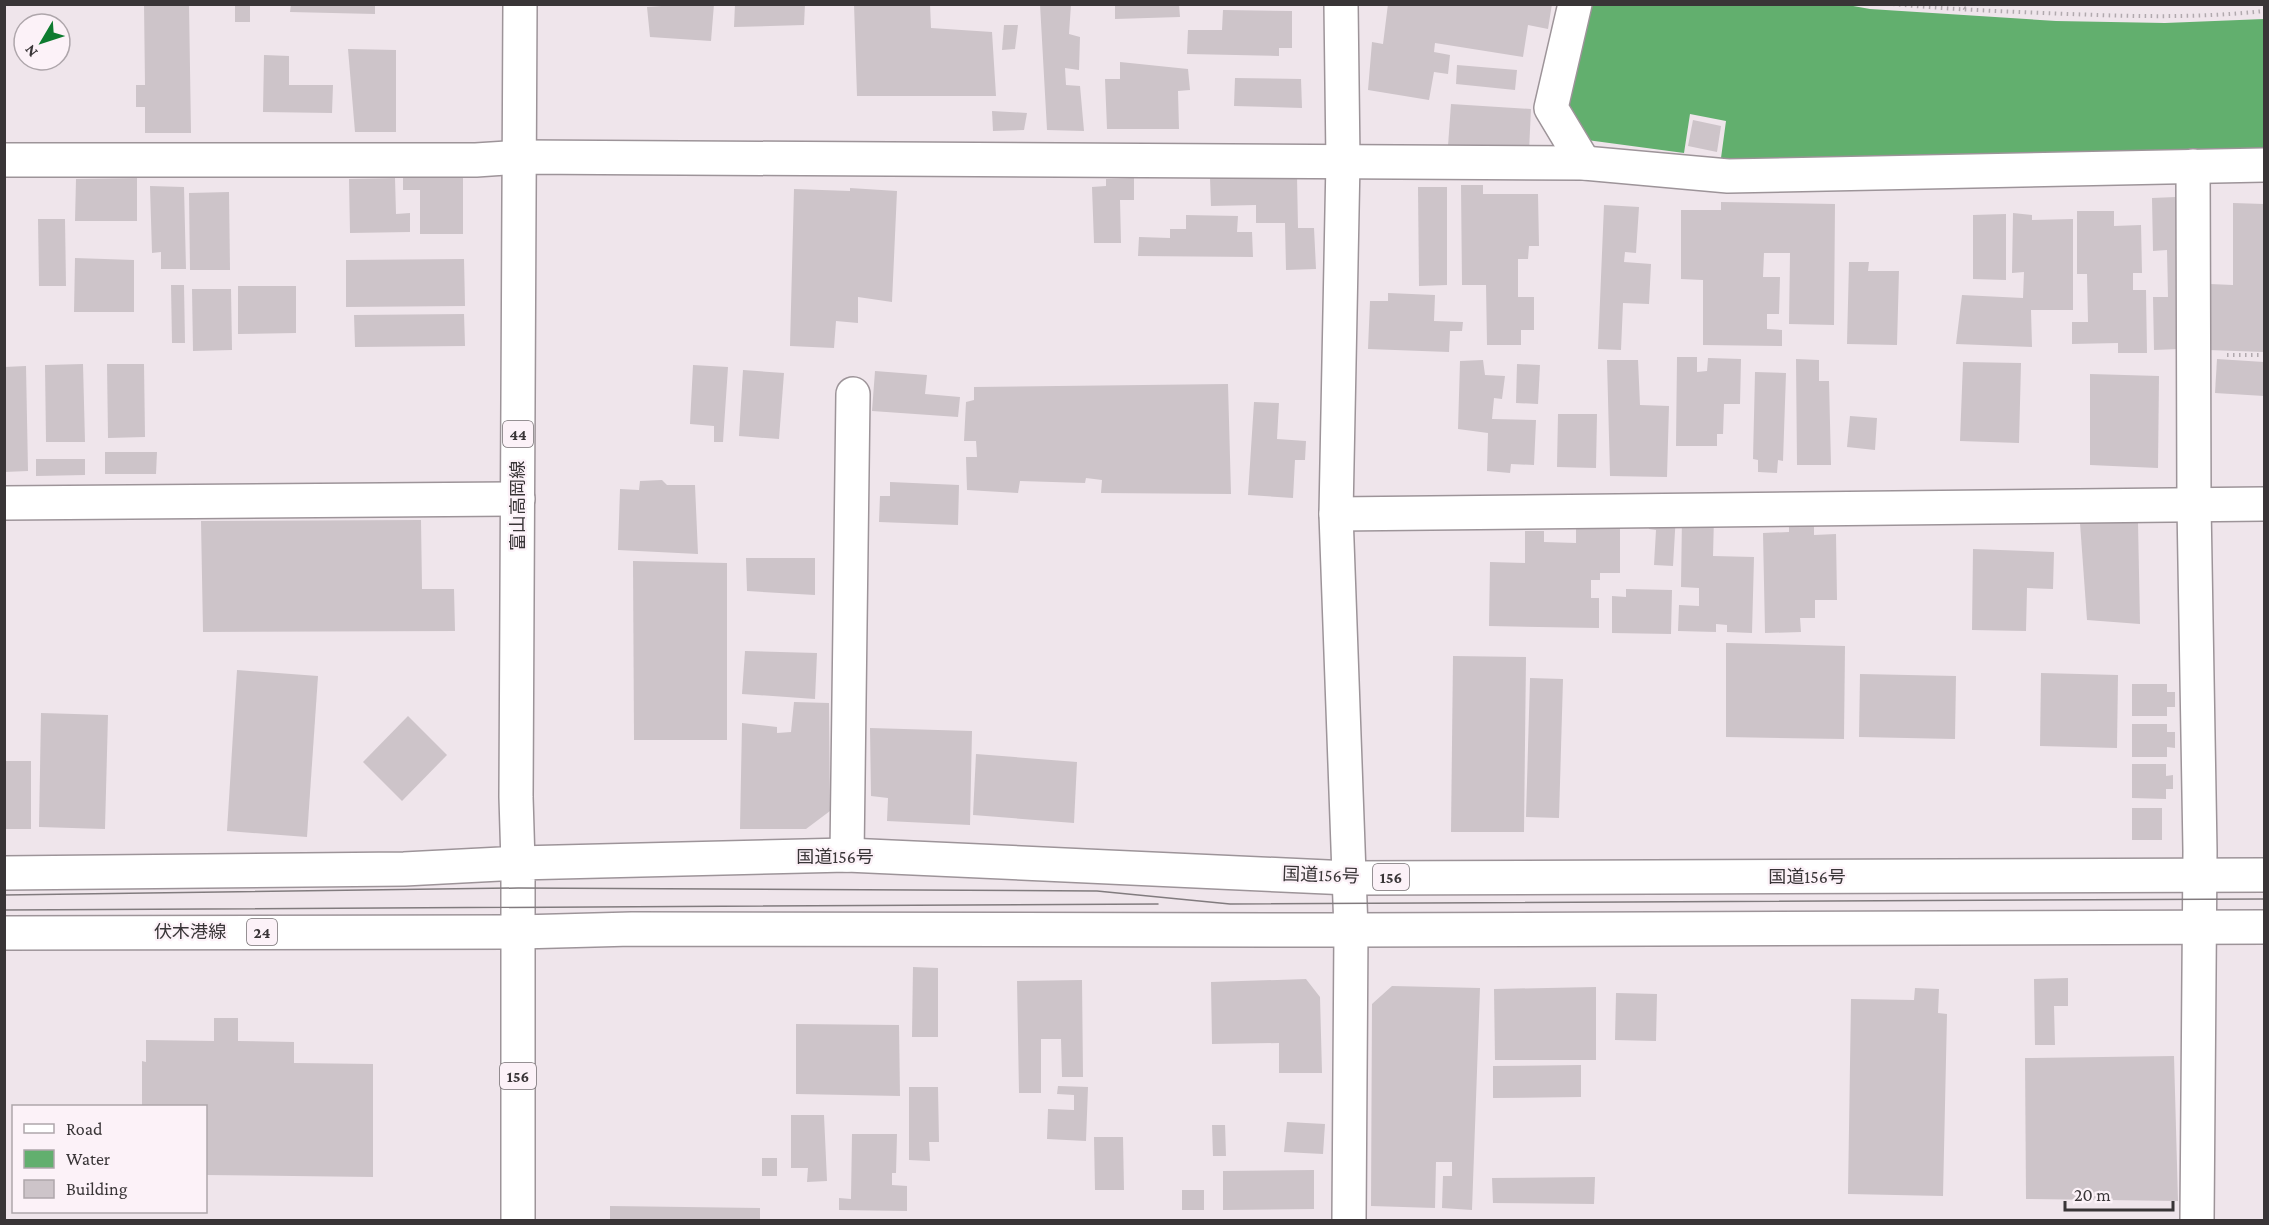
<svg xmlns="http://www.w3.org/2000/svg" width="2269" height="1225" viewBox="0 0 2269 1225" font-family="'Crimson Pro','Noto Sans JP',serif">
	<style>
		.water { fill: #62af6e }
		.building { fill: #cdc4c9 }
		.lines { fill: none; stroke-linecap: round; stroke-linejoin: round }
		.street-casing { stroke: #9d9499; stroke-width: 36 }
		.primary-casing { stroke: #9d9499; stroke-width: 36 }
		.highway-casing { stroke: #9d9499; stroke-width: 36 }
		.path { stroke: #b1a9ae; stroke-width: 4; stroke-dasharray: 1.5 4.5; stroke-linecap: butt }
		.street { stroke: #fff; stroke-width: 33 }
		.primary { stroke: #fff; stroke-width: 33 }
		.highway { stroke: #fff; stroke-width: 33 }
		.tram { stroke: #817b7e; stroke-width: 1.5 }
		.labels { text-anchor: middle; stroke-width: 4.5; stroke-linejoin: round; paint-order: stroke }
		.shield { fill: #fcf2f8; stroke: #746e71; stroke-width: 1.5 }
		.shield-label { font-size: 16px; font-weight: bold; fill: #393537 }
		.street-label { font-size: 18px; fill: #393537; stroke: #fcf2f8 }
	</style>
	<rect width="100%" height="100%" fill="#efe5eb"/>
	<path class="water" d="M1842 4 1870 9 2056 21 2165 23 2264 19V150L1810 160 1721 158 1726 121 1690 114 1684 153 1587 140 1564 100 1585 5Z"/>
	<g class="building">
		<path d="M144 4H189L191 133H145V107H136V85H145Z"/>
		<path d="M291 4H375V14L290 12Z"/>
		<path d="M691 4H714L711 41 650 37 647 7Z"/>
		<path d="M735 4H805L804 25 734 27Z"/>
		<path d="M854 4H930L931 28 992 32 996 96H857Z"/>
		<path d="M1040 4H1071L1069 34 1080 37 1079 70 1065 68 1066 85 1080 86 1084 131 1047 130Z"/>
		<path d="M1115 4H1179L1180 17 1115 19Z"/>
		<path d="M1388 4H1552L1548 29 1528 25 1523 57 1435 43 1434 52 1450 55 1448 74 1434 72 1429 100 1368 90 1372 42 1383 44Z"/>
		<rect x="235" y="5" width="15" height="17"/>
		<path d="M1223 10 1292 11V48H1279V56L1187 54 1188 30H1222Z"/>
		<path d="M1004 25H1018L1015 49 1002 50Z"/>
		<path d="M348 49 396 50V132H355Z"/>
		<path d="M264 55 289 56V85H333L332 113 263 112Z"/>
		<path d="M1120 62 1188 69 1190 90 1178 91 1179 129H1107L1105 79H1120Z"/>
		<path d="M1457 65 1517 70 1515 90 1456 84Z"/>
		<path d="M1235 78 1301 79 1302 108 1234 106Z"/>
		<path d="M1451 104 1531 109 1529 151 1448 146Z"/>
		<path d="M992 111 1027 113 1024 130 993 131Z"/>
		<path d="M1693 120 1721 126 1717 152 1688 146Z"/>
		<path d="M403 174H463V234H420V190H403Z"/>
		<path d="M1297 176 1298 228H1314L1316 269 1286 270 1285 223H1256V205L1211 206 1210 178Z"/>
		<path d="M137 178V221H75L76 179Z"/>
		<path d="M395 178 396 214 410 213V232L350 233 349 179Z"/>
		<path d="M1134 178V200H1120L1121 243H1094L1092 187 1106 186V179Z"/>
		<path d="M1461 185H1483V194H1538L1539 246H1529L1528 259H1518V297H1534V330H1521V345H1487L1486 285H1462Z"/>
		<path d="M150 186 184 187 186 269H161V252L152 253Z"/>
		<path d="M1418 187H1447V285L1419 286Z"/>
		<path d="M850 188 897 191 892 302 858 297V323L836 321 834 348 790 346 794 189 850 191Z"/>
		<path d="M229 192 230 270H190L189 193Z"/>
		<path d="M2176 197 2179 349 2154 350 2153 297H2168L2167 250 2153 251 2152 198Z"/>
		<path d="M1721 202 1835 204 1834 325 1789 324 1790 253H1764L1763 277H1780L1779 314H1767V329L1782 330V346L1703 345V280L1681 279V210H1721Z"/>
		<path d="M2233 203 2264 204V352L2208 350 2210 284 2233 285Z"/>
		<path d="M1604 205 1639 207 1636 253 1625 252 1624 262 1651 264 1649 304 1623 303 1621 350 1598 349Z"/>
		<path d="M2077 211H2114V226L2141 225 2142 273H2133V290H2146L2147 353H2118V343L2072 344V322H2088L2087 274H2077Z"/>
		<path d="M2013 213 2032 215V220L2073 219V310H2031L2032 347 1956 344 1962 295 2023 298 2024 272 2012 273Z"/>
		<path d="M2006 214V280L1973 279V215Z"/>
		<path d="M1186 215 1238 216 1237 232H1252L1253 257 1138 256 1139 237 1170 238V229H1186Z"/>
		<path d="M38 219H65L66 286H39Z"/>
		<path d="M75 258 134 260V312H74Z"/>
		<path d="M464 259 465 306 346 307V260Z"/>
		<path d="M1849 262H1869L1868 271H1899L1897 345 1847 344Z"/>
		<path d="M171 285H184L185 343H172Z"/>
		<path d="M238 286H296V333L238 334Z"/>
		<path d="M192 289H231L232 350 193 351Z"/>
		<path d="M1388 293 1435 295 1434 321 1463 322 1462 331H1450L1449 352 1368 349 1370 301H1388Z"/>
		<path d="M464 314 465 346 355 347 354 315Z"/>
		<path d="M1677 357H1697V372L1707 371 1708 358 1741 359 1740 404H1724L1723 434H1717V446H1676Z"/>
		<path d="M1796 359 1819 360V381H1829L1831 465H1797Z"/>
		<path d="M2217 359 2264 362V396L2215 393Z"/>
		<path d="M1483 360 1485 375 1505 376 1502 399 1494 398 1492 419 1536 420 1534 465 1511 464 1510 473 1487 471 1488 433 1458 429 1460 361Z"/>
		<path d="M1607 360H1638L1640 405 1669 406 1667 477 1610 476Z"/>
		<path d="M1963 362 2021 363 2019 443 1960 441Z"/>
		<path d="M83 364 85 442H46L45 365Z"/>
		<path d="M107 364H144L145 437 108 438Z"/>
		<path d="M1517 364 1540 365 1538 404 1516 403Z"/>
		<path d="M693 365 728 367 723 442H714V426L690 424Z"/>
		<path d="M26 366 28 471 4 472V367Z"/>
		<path d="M743 370 784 373 779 439 739 436Z"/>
		<path d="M875 371 927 375 925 394 960 397 958 417 872 411Z"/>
		<path d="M1755 372 1786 373 1783 461 1778 460 1777 473 1758 472V460L1753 459Z"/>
		<path d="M2090 374 2159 376 2158 468 2090 465Z"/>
		<path d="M1228 384 1231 494 1101 493 1102 480 1086 478 1085 483 1020 481 1018 493 967 490 966 457H977L976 441H964L966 402 974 400V387Z"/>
		<path d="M1254 402 1279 403 1277 439 1306 441 1305 460H1295L1293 498 1248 495Z"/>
		<path d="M1558 414H1597L1596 468 1557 467Z"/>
		<path d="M1850 416 1877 418 1875 450 1847 447Z"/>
		<path d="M105 452H157L156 474H105Z"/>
		<path d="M36 459H85V475L36 476Z"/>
		<path d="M662 480 667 485H695L698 554 618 550 620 489 639 490 640 481Z"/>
		<path d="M890 482 959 485 958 525 879 522 880 496H890Z"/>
		<path d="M1676 514 1673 566 1654 565 1656 530 1649 529 1648 516Z"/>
		<path d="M1682 516 1714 517 1713 556 1754 557 1752 633 1727 632V625L1716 624V632L1678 631 1679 605 1699 606V588L1681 587Z"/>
		<path d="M1814 516V535L1836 534 1837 600H1815V618H1800L1801 632 1765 633 1763 533 1789 532V517Z"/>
		<path d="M1620 518V573H1600V580H1591V598H1599V628L1489 626 1490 562 1525 563V531H1544V542L1576 543V523Z"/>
		<path d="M421 520 422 589H454L455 631 203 632 201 521Z"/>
		<path d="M2138 522 2140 624 2087 620 2080 523Z"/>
		<path d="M1973 549 2054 552 2053 589 2027 588 2026 631 1972 630Z"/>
		<path d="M746 558H815V595L747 591Z"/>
		<path d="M633 561 727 563V740H634Z"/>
		<path d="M1626 589 1672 590 1671 634 1612 633V596L1626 597Z"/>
		<path d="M1726 643 1845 646 1844 739 1726 737Z"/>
		<path d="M745 651 817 653 815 699 742 694Z"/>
		<path d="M1453 656 1526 657 1524 832H1451Z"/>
		<path d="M237 670 318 676 307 837 227 831Z"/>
		<path d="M2041 673 2118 675 2117 748 2040 746Z"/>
		<path d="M1860 674 1956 676 1955 739 1859 737Z"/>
		<path d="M1530 678 1563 679 1559 818 1526 817Z"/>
		<path d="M2132 684H2167V692H2175V707H2167V716H2132Z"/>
		<path d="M794 702 829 703 830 811 806 829H740L742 723 777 727V733L791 732Z"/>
		<path d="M41 713 108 715 105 829 39 827Z"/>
		<path d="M408 716 447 755 402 801 363 762Z"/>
		<path d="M2132 724H2167V732H2175V748L2167 747V757H2132Z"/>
		<path d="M870 728 972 731 970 825 887 821 888 798 871 796Z"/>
		<path d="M976 754 1077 762 1074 823 973 815Z"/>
		<rect x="4" y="761" width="27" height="68"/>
		<path d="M2132 764H2166V776L2173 775V789H2166V799L2132 798Z"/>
		<rect x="2132" y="808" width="30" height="32"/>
		<path d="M913 967 938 968V1037H912Z"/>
		<path d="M2068 978V1006H2054L2055 1045H2035L2034 979Z"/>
		<path d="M1306 979 1320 997 1322 1073H1279V1043L1212 1044 1211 982Z"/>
		<path d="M1082 980 1083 1077H1062L1061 1039H1041V1093H1019L1017 981Z"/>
		<path d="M1392 986 1480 988 1472 1210 1442 1208 1443 1176H1452V1162H1436L1435 1208 1371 1206 1372 1004Z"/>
		<path d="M1596 987V1060H1495L1494 989Z"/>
		<path d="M1915 988 1939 989 1938 1013 1947 1014 1943 1196 1848 1194 1851 999 1914 1000Z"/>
		<path d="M1616 993 1657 994 1656 1041 1615 1040Z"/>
		<path d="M214 1018H238V1041L294 1042V1063L373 1064V1177L206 1175V1106H142V1061L146 1062V1040L214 1041Z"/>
		<path d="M796 1024 899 1025 900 1096 796 1094Z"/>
		<path d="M2174 1056 2178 1201 2026 1199 2025 1058Z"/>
		<path d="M1581 1065V1097L1493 1098V1066Z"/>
		<path d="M1058 1086 1088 1087 1086 1141 1047 1139 1048 1109 1074 1110V1095L1057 1094Z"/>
		<path d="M909 1087H938L939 1142H929L930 1161 909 1160Z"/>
		<path d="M791 1115H824L827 1181 807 1182 808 1168H791Z"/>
		<path d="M1287 1122 1325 1124 1323 1154 1284 1152Z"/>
		<path d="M1212 1125H1225L1226 1156H1213Z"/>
		<path d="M852 1134H897L896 1173H892V1185L907 1186V1211L839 1210V1198L851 1199Z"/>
		<path d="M1094 1137H1123L1124 1190H1095Z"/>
		<rect x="762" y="1158" width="15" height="18"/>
		<path d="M1314 1170V1209L1223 1210V1171Z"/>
		<path d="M1595 1177 1594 1204 1493 1203 1492 1178Z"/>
		<rect x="1182" y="1190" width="22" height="20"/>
		<path d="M610 1206 760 1208V1220H610Z"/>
	</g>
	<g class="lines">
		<g class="street-casing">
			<g id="street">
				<path d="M1341 4 1343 161 1336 514 1351 930 1349 1220"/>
				<path d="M1575 4 1551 108 1584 163"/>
				<path d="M4 160H476L520 157 1584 163 1728 176 2264 165"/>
				<path d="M2193 166 2194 505 2200 851 2197 1220"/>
				<path d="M4 503 518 499"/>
				<path d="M1336 514 2264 504"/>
				<path d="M847 855 853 394"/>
			</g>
		</g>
		<g class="primary-casing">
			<g id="primary">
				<path d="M4 873 404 869 518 863 516 797 520 4"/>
				<path d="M4 933 519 932"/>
			</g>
		</g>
		<g class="highway-casing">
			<g id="highway">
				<path d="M519 932 632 929 1351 930 2264 927"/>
				<path d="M518 1220V863L847 855 1349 878 2264 875"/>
			</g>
		</g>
		<g class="path">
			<path d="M1893 4C1944 9 1994 11 2045 13 2118 16 2191 19 2264 11"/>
			<path d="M1959 4 1967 10"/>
			<path d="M2227 355H2264"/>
		</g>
		<use href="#street" class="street"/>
		<use href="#primary" class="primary"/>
		<use href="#highway" class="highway"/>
		<g class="tram">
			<path d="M4 895 518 888 1097 891 1230 904 2264 899"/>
			<path d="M4 910 1158 904"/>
		</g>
	</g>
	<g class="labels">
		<g class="shield">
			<rect x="503" y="421" width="30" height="26" rx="4.5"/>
			<rect x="1373" y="864" width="36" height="26" rx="4.5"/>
			<rect x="247" y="919" width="30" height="26" rx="4.5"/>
			<rect x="500" y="1063" width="36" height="26" rx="4.5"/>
		</g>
		<g class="shield-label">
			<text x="518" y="440">44</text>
			<text x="1391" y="883">156</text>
			<text x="262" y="938">24</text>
			<text x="518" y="1082">156</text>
		</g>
		<g class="street-label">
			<text transform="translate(518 506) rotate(-90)" y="6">富山高岡線</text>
			<text x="835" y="863">国道156号</text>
			<text transform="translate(1321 875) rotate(2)" y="6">国道156号</text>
			<text x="1807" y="883">国道156号</text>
			<text x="190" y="938">伏木港線</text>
		</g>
	</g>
	<rect width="2269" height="1225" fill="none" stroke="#393537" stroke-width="12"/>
	<rect x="12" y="1105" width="195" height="108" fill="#fcf2f8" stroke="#aea6ab" stroke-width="1.5"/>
	<rect x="24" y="1124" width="30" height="9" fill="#ffffff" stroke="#aea6ab" stroke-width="1.5"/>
	<text x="66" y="1135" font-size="18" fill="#393537">Road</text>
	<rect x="24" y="1150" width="30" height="18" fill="#62af6e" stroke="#aea6ab" stroke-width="1.5"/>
	<text x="66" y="1165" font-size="18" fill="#393537">Water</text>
	<rect x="24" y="1180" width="30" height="18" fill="#cdc4c9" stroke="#aea6ab" stroke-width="1.5"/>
	<text x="66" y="1195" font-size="18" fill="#393537">Building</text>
	<g transform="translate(42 42) rotate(231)"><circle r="28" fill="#fcf2f8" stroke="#aea6ab" stroke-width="1.5"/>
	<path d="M0-4.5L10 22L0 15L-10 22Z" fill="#0e7b30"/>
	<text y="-9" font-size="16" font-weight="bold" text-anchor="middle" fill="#393537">N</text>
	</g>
	<path d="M2065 1201v9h108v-9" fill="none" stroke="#393537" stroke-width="3"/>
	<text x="2074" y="1201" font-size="18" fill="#393537" stroke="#fcf2f8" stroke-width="4.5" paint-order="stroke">20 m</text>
</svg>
